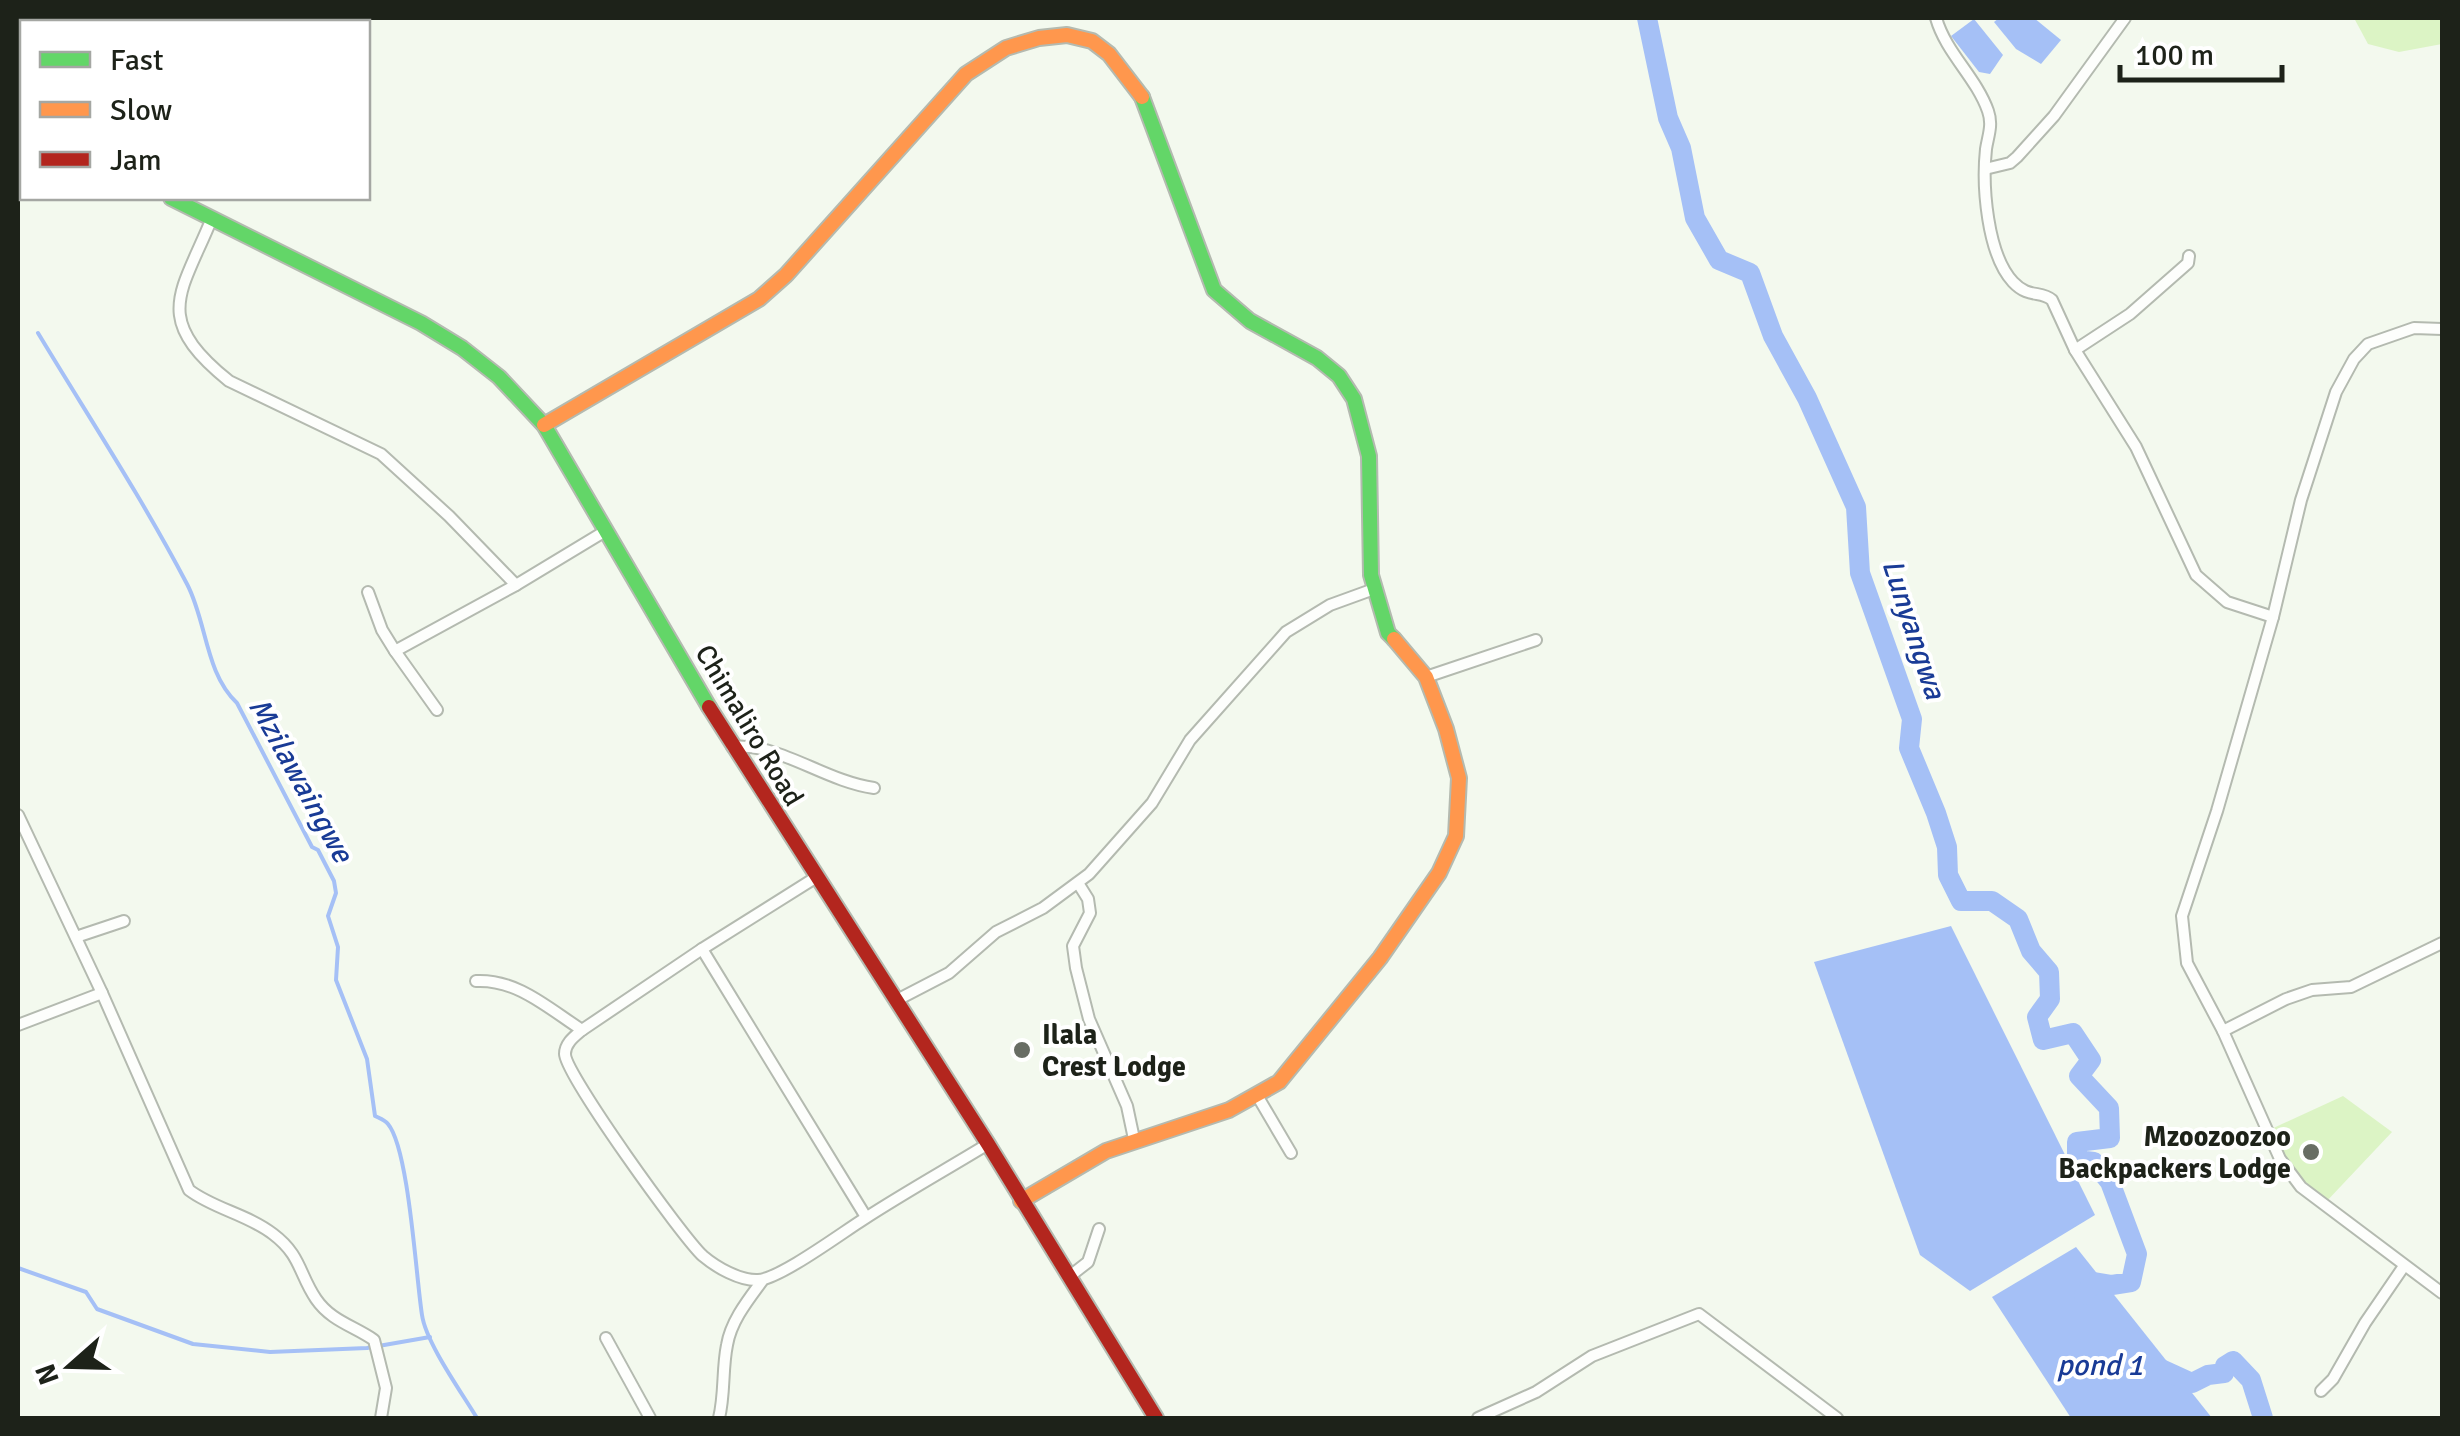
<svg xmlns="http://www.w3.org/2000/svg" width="2460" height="1436" viewBox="0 0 2460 1436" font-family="Signika,sans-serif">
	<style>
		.green { fill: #dcf4c5 }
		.water { fill: #a5c0f6 }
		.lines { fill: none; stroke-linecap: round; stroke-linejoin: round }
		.stream { stroke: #a5c0f6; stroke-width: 4 }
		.river { stroke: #a5c0f6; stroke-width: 20 }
		.street-casing { stroke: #b4bab0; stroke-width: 14 }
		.fast-casing { stroke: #b4bab0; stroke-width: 18 }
		.slow-casing { stroke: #b4bab0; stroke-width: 18 }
		.jam-casing { stroke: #b4bab0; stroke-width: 18 }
		.street { stroke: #fdfefc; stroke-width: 10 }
		.fast { stroke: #63d668; stroke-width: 14 }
		.slow { stroke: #ff974d; stroke-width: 14 }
		.jam { stroke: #b3261e; stroke-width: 14 }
		.poi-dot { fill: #686d64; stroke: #fff; stroke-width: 4 }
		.labels { text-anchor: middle; stroke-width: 8; stroke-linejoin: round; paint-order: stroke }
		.street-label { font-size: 28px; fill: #1d2219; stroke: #fff }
		.poi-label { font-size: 28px; font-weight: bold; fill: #1d2219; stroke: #fff; text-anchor: start }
		.water-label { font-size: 30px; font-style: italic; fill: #193b96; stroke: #fff }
	</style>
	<rect width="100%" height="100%" fill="#f3f9ee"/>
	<g class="green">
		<path d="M2354 18H2442V44L2399 52 2368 44Z"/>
		<path d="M2343 1096 2392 1132 2325 1203 2299 1181 2269 1130Z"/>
	</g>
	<g class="water">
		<path d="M1999 18H2034L2061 40 2041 64 2016 49 1994 22Z"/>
		<path d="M1974 19 2003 55 1990 74 1979 72 1951 36Z"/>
		<path d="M1951 926 2095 1215 1970 1291 1920 1255 1814 962Z"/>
		<path d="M2076 1247 2212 1418H2071L1992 1297Z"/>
	</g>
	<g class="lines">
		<g class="stream">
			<path d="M38 333C88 416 142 498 187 584 207 622 205 673 237 703L312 847 318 850 334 881 336 893 328 916 338 947 336 980 367 1059 375 1116C379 1118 385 1120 388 1124 409 1149 416 1278 422 1315 426 1343 462 1393 477 1418"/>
			<path d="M18 1268 86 1292 97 1309 193 1344 270 1352 367 1348 430 1337"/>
		</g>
		<g class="river">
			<path d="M1647 18 1668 118 1681 148 1695 218 1719 260 1750 273 1773 336 1807 398 1856 507 1860 573 1912 719 1909 748 1936 813 1947 847 1948 875 1961 901H1992L2018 919 2031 951 2049 972 2050 999 2037 1017 2043 1040 2073 1033 2091 1060 2079 1076 2109 1108 2110 1138 2077 1142V1160L2094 1162 2110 1182 2137 1254 2131 1282 2112 1285 2094 1282 2084 1295"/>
			<path d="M2153 1372 2157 1367 2192 1383 2208 1375 2224 1373 2225 1366 2233 1361 2251 1380 2263 1418"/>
		</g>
		<g class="street-casing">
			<g id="street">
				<path d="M1936 18C1946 53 1976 77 1988 111 1993 125 1988 136 1986 149 1982 186 1987 254 2013 282 2029 299 2041 290 2052 300L2075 350 2136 447 2196 575 2227 602 2273 617"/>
				<path d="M194 22 197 18"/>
				<path d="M1985 169 2010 163 2017 157 2054 116 2125 18"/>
				<path d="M212 218C181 294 151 318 229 381L381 454 449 516 516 585"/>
				<path d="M2442 329 2414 328 2368 344 2354 359 2336 392 2301 500 2273 617 2217 811 2182 916 2187 963 2223 1031 2280 1159 2301 1187 2442 1293"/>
				<path d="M2075 350 2130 314 2188 263 2189 256"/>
				<path d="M368 592 382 630 395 651"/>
				<path d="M1426 677 1536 640"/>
				<path d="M437 710 395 651 516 585 607 530"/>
				<path d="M732 747C778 742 824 781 874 788"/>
				<path d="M18 815 102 993 189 1190C214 1209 247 1214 273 1234 301 1255 299 1274 316 1299 331 1321 354 1326 374 1340L386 1388 381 1418"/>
				<path d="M815 878 702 949 582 1030C575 1036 565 1043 565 1054 565 1074 683 1238 703 1256 716 1267 740 1281 758 1280 780 1279 843 1232 864 1219 904 1193 947 1169 988 1144"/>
				<path d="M1078 883 1088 899 1090 913 1073 946 1076 968 1089 1019 1127 1106 1134 1139"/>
				<path d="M76 937 124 921"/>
				<path d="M702 949 866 1217"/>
				<path d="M476 981C517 979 548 1008 582 1030"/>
				<path d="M897 1000 949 973 996 932 1043 908 1089 874 1152 803 1190 740 1286 632 1330 605 1374 589"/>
				<path d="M18 1025 102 993"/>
				<path d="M2223 1031 2286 999 2312 990 2351 987 2442 943"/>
				<path d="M1258 1097 1291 1153"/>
				<path d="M1070 1276 1088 1262 1099 1229"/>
				<path d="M606 1338 650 1418"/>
				<path d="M2321 1391 2333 1379 2365 1323 2404 1266"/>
				<path d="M719 1418C725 1394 722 1369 727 1345 731 1321 748 1300 762 1281"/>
				<path d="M1478 1418 1536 1392 1592 1356 1699 1314 1837 1418"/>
			</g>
		</g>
		<g class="fast-casing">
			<g id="fast">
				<path d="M1142 97 1214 290 1250 321 1317 358 1339 376 1354 399 1369 456 1371 575 1388 633 1394 639"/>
				<path d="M171 198 421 323 462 348 499 377 544 425 709 707"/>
			</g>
		</g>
		<g class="slow-casing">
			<g id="slow">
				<path d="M544 425 759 299 786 275 966 74 1006 48 1039 38 1067 35 1092 41 1109 54 1142 97"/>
				<path d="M1021 1201 1106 1151 1229 1110 1279 1082 1380 958 1439 873 1456 836 1459 778 1446 729 1426 677 1394 639"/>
			</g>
		</g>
		<g class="jam-casing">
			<g id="jam">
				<path d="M18 127 22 129"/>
				<path d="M709 707 988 1144 1156 1418"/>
			</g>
		</g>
		<use href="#street" class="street"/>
		<use href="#fast" class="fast"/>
		<use href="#slow" class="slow"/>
		<use href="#jam" class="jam"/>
	</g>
	<g class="poi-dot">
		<circle cx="1022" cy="1050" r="10"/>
		<circle cx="2311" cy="1152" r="10"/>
	</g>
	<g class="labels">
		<g class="street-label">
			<text transform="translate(750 725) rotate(59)" y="10">Chimaliro Road</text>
		</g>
		<g class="poi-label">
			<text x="1042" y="1044">Ilala<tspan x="1042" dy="32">Crest Lodge</tspan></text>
			<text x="2291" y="1146" text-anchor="end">Mzoozoozoo<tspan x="2291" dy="32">Backpackers Lodge</tspan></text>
		</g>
		<g class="water-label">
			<text transform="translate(1914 629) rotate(72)" y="10">Lunyangwa</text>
			<text transform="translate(301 780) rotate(61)" y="10">Mzilawaingwe</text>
			<text x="2100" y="1375">pond 1</text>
		</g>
	</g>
	<rect width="2460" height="1436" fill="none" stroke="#1d2219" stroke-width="40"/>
	<rect x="20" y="20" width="350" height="180" fill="#ffffff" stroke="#a5a7a3" stroke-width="2.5"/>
	<rect x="40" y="52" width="50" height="15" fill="#63d668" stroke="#a5a7a3" stroke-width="2.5"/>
	<text x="110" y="70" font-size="30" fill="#1d2219">Fast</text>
	<rect x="40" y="102" width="50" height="15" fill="#ff974d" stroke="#a5a7a3" stroke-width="2.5"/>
	<text x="110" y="120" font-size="30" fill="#1d2219">Slow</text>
	<rect x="40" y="152" width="50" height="15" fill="#b3261e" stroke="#a5a7a3" stroke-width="2.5"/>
	<text x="110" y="170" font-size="30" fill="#1d2219">Jam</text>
	<g transform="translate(70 1366) rotate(250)" stroke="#ffffff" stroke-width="8" paint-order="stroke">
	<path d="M0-8L18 38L0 25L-18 38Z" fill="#1d2219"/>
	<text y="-15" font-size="28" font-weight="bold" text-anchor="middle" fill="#1d2219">N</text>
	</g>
	<path d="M2120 65v15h162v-15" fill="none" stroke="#1d2219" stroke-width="5"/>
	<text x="2135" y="65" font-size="30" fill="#1d2219" stroke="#ffffff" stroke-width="8" paint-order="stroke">100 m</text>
</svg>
